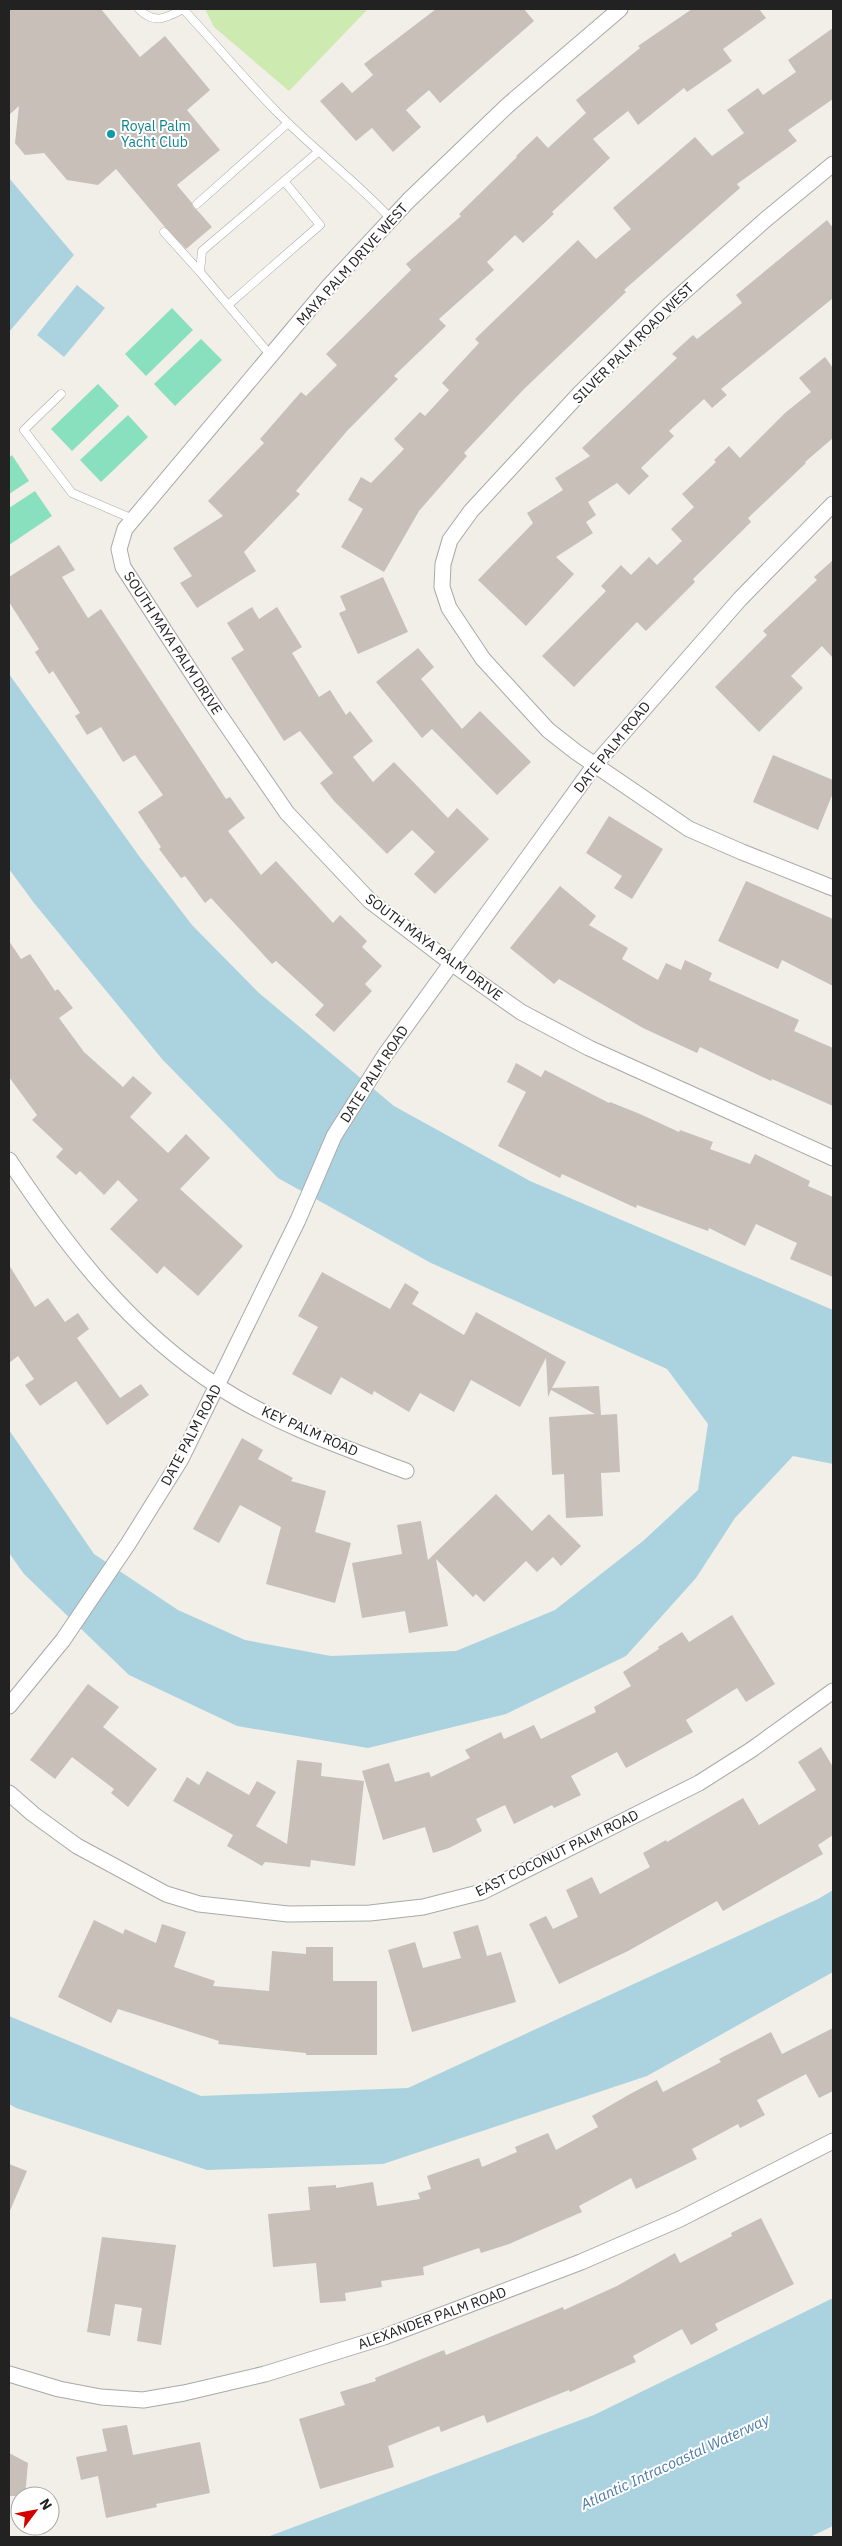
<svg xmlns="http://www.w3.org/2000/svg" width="842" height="2546" viewBox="0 0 842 2546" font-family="'IBM Plex Sans',sans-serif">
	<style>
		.grass { fill: #cdebb0 }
		.pitch { fill: #88e0be }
		.water { fill: #aad3df }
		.building { fill: #c7bfb8 }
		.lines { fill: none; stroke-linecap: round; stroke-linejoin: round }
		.lane-casing { stroke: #a9a9a9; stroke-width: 9 }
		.street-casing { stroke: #a9a9a9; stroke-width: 17 }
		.lane { stroke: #fff; stroke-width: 8 }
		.street { stroke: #fff; stroke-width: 15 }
		.culture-dot { fill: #0f9aa8; stroke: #fff; stroke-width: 2 }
		.labels { text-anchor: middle; stroke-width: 4; stroke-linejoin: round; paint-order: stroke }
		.culture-label { font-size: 14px; fill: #0d838f; stroke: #fff; text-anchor: start }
		.street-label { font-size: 14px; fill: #222; stroke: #fff }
		.water-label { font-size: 15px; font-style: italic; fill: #4a7aab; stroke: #fff }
	</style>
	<rect width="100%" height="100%" fill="#f2efe9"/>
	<path class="grass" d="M205 9H368L289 91 214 27Z"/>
	<g class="pitch">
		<path d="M172 308 193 330 146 376 125 354Z"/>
		<path d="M201 339 222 360 175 406 154 384Z"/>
		<path d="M98 384 119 406 72 451 51 429Z"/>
		<path d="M128 415 148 437 101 482 80 460Z"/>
		<path d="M12 455 29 481 9 494V458Z"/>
		<path d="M35 491 52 516 9 545V508Z"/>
	</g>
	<g class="water">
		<path d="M9 178 74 255 9 332Z"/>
		<path d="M77 285 105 308 64 357 37 335Z"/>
		<path d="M9 674 139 856 192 925 259 993 394 1106 530 1181 833 1310V1464L793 1456 735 1518 696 1578 626 1656 506 1714 368 1748 237 1726 129 1675 24 1574 9 1553V1430L94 1554 178 1610 245 1640 331 1656 456 1651 555 1610 643 1541 698 1490 708 1424 667 1369 431 1263 278 1178 162 1059 34 903 9 869Z"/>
		<path d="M833 1890V1972L647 2076 383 2164 207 2170 16 2108 9 2104V2016L201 2096 408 2088 818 1899Z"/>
		<path d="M833 2298V2526L810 2537H267L594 2415Z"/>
	</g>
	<g class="building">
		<path d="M9 9H101L140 57 165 36 210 90 187 110 220 150 177 185 192 203 193 207 197 210 212 227 186 249 164 226 116 169 98 185 67 180 44 153 25 155 15 143 19 106 9 115Z"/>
		<path d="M436 9H524L534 21 440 103 429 90 406 110 421 127 393 152 372 128 356 141 320 101 342 82 352 93 373 75 364 64Z"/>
		<path d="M692 9H759L766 18 723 49 732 61 687 92 684 88 638 125 628 111 593 139 610 158 552 212 554 214 523 243 515 235 487 262 494 270 439 319 446 326 394 376 398 379 347 431 296 491 300 494 244 552 256 571 197 608 180 583 192 576 173 548 223 516 208 501 264 443 260 439 301 392 306 396 337 365 326 354 411 270 406 264 461 216 459 214 517 157 516 156 537 136 548 148 586 113 576 100 640 48 638 46Z"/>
		<path d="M833 28V99L788 130 797 141 737 184 740 188 624 290 626 292 524 389 464 453 467 456 419 511 384 572 341 547 363 509 348 500 361 477 371 483 404 449 394 439 420 412 425 416 449 390 442 383 479 343 475 339 578 240 596 259 631 229 613 208 695 137 712 156 744 133 727 110 758 88 763 95 796 72 788 60Z"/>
		<path d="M827 220 833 228V298L721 389 727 395 712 408 704 399 669 431 674 436 641 468 649 476 629 495 617 483 588 502 596 515 586 522 593 533 556 557 574 574 526 626 478 580 533 523 527 513 563 490 555 478 590 456 582 448 677 358 672 354 693 335 697 339 742 303 736 295Z"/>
		<path d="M825 357 833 368V438L805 462 806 463 748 518 751 522 693 579 695 582 646 631 637 622 574 687 542 656 606 591 601 586 621 565 631 575 649 557 657 565 682 541 671 529 694 507 682 494 716 462 714 460 729 446 740 458 785 413 811 392 799 378Z"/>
		<path d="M59 545 75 570 62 577 88 618 101 609 226 799 230 797 245 818 228 831 261 875 276 861 333 923 340 915 367 941 362 947 382 966 365 984 372 991 334 1032 315 1015 324 1005 276 961 272 964 211 898 205 903 185 876 181 878 159 849 161 847 138 812 163 795 135 755 123 762 101 727 87 735 75 716 80 713 53 671 49 674 35 652 39 649 9 602V577Z"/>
		<path d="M833 560V658L822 646 791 676 803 688 759 732 715 687 767 635 763 631 817 580 814 577Z"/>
		<path d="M383 577 408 632 358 654 339 613 346 610 340 596Z"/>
		<path d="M252 607 259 619 277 607 302 647 292 653 319 697 330 690 346 715 350 711 373 741 353 757 373 782 394 762 448 818 457 808 489 839 435 894 414 874 435 852 412 830 387 854 334 801 320 783 333 773 300 731 284 741 231 658 244 650 227 623Z"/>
		<path d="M418 648 434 667 421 679 462 729 480 711 531 762 497 795 432 729 422 738 376 682Z"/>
		<path d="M773 755 833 780V793L818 830 753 802Z"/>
		<path d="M609 816 663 849 632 899 614 888 622 876 586 853Z"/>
		<path d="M746 881 833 919V986L782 960 778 969 718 941Z"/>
		<path d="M560 886 596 916 589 925 628 948 622 959 658 980 666 963 681 970 685 960 712 973 709 980 799 1020 794 1031 833 1048V1106L772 1079 771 1081 700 1047 697 1053 643 1028 559 979 554 984 510 948Z"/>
		<path d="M9 941 21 959 30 954 55 991 58 989 73 1008 59 1018 84 1052 123 1087 133 1076 152 1093 130 1117 168 1153 186 1134 210 1158 180 1189 243 1246 198 1296 164 1266 157 1274 110 1229 138 1200 118 1180 104 1195 80 1171 76 1175 56 1157 63 1149 32 1120 37 1115 9 1077Z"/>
		<path d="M516 1063 541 1077 545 1070 609 1103 610 1102 640 1114 679 1132 680 1130 713 1142 710 1149 750 1164 755 1154 810 1181 808 1186 833 1197V1277L790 1259 797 1243 756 1224 745 1246 709 1228 708 1231 637 1205 636 1208 562 1174 560 1178 498 1146 526 1092 507 1082Z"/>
		<path d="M9 1265 35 1307 48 1298 65 1322 78 1313 89 1329 77 1338 120 1398 141 1384 149 1395 107 1425 76 1381 40 1406 25 1385 34 1379 18 1356 9 1363Z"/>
		<path d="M322 1272 390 1309 405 1283 419 1292 412 1304 464 1335 476 1312 566 1362 552 1388 599 1386 601 1415 617 1414 620 1472 601 1473 603 1516 566 1518 564 1474 552 1475 549 1417 595 1414 551 1390 548 1397 546 1358 520 1407 471 1380 454 1412 420 1393 409 1412 374 1391 372 1395 341 1377 331 1395 292 1374 318 1327 298 1316Z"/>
		<path d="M242 1438 263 1450 258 1459 293 1478 291 1481 326 1491 315 1532 351 1543 335 1603 266 1584 281 1527 240 1505 219 1543 193 1529Z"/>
		<path d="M496 1494 532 1531 549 1514 581 1546 561 1566 553 1557 537 1572 526 1561 484 1602 476 1594 473 1597 436 1559 448 1626 409 1633 405 1611 362 1618 352 1563 402 1554 397 1525 421 1521 428 1560Z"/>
		<path d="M732 1615 775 1684 746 1702 737 1688 686 1720 693 1732 626 1768 617 1752 571 1776 581 1795 554 1808 552 1805 514 1824 505 1805 476 1819 482 1831 449 1848 433 1853 425 1827 383 1840 362 1771 389 1763 395 1782 429 1772 431 1777 470 1758 465 1750 501 1732 504 1739 534 1725 541 1739 596 1712 594 1707 631 1686 623 1672 659 1649 658 1647 682 1632 689 1642Z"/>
		<path d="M88 1684 119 1707 103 1727 157 1769 128 1807 111 1793 114 1789 72 1757 55 1779 30 1760Z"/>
		<path d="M821 1747 833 1767V1835L818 1845 823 1854 723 1911 717 1901 628 1951 559 1984 529 1924 546 1916 553 1929 578 1917 566 1890 592 1877 600 1894 650 1867 643 1853 666 1840 667 1842 743 1798 759 1825 816 1790 798 1762Z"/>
		<path d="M297 1760 322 1763 321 1776 364 1781 355 1866 311 1860 310 1867 265 1862 262 1866 227 1846 233 1835 173 1801 187 1777 199 1785 207 1771 249 1795 257 1781 276 1792 256 1826 287 1844Z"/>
		<path d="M94 1920 123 1934 125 1929 156 1943 162 1924 186 1932 174 1967 215 1981 213 1986 269 1991 272 1951 306 1954V1947H333V1981H377V2055H306V2053L218 2044 219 2041 118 2009 111 2023 58 1997Z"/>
		<path d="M478 1925 487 1956 501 1952 516 2002 412 2032 388 1950 415 1942 423 1968 461 1958 453 1932Z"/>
		<path d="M833 2028V2091L819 2098 806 2074 757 2100 765 2115 740 2128 738 2124 692 2149 697 2159 636 2189 631 2178 579 2206 582 2212 509 2244 481 2253 479 2248 423 2267 424 2275 381 2281 382 2287 345 2293 346 2301 320 2303 316 2263 273 2267 268 2214 310 2210 308 2187 336 2185V2188L373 2182 377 2206 420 2199 418 2193 431 2189 427 2176 479 2158 482 2167 517 2152 515 2147 548 2133 556 2150 598 2127 592 2116 630 2094 657 2080 663 2092 721 2062 719 2059 771 2032 782 2054Z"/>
		<path d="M9 2164 27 2171 9 2213Z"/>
		<path d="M761 2218 794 2284 715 2324 718 2330 691 2345 682 2329 633 2356 636 2362 570 2392 569 2390 487 2423 484 2415 441 2432 439 2426 388 2446 394 2467 320 2489 299 2419 345 2405 340 2392 376 2381 375 2378 444 2350 446 2355 563 2307 564 2310 617 2286 675 2253 680 2263 732 2236 731 2233Z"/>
		<path d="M102 2237 176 2245 161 2345 137 2341 142 2308 115 2304 110 2336 87 2332Z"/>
		<path d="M127 2425 133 2455 200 2442 210 2493 156 2504 157 2507 106 2518 98 2476 81 2480 76 2457 107 2451 102 2429Z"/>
		<path d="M9 2453 28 2463 25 2496H9Z"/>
	</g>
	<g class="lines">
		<g class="lane-casing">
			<g id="lane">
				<path d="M139 9C154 25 166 18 183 9"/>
				<path d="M183 9C215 43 245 80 278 113 314 150 356 181 391 219"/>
				<path d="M197 204 288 123"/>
				<path d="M164 232 200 272"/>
				<path d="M228 305 320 225 284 181"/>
				<path d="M272 357 200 272 202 251 318 152"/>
				<path d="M61 394 24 430 72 493 133 519"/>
			</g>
		</g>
		<g class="street-casing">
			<g id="street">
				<path d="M620 9 508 105 408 201 329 286 125 529 119 549 123 567 210 701 287 813 370 901 450 962 521 1012 589 1048 833 1158"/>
				<path d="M833 164 765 220 667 307 580 393 471 511 450 540 443 564 442 587 449 608 483 659 548 730 576 752 689 829 742 852 833 888"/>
				<path d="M9 1160C67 1247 129 1329 219 1387 276 1424 342 1447 406 1471"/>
				<path d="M9 1706 63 1640 128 1544 181 1459 298 1220 334 1136 385 1055 594 766 740 599 833 504"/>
				<path d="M9 1793 33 1814 77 1846 166 1894 199 1904 288 1914 370 1913 423 1907 482 1892 699 1783 751 1750 833 1691"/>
				<path d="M9 2374 59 2389 101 2397 143 2400 184 2393 265 2374 384 2337 581 2262 680 2219 833 2141"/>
			</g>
		</g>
		<use href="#lane" class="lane"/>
		<use href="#street" class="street"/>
	</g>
	<circle class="culture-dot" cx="111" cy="134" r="5"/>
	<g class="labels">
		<g class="culture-label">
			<text x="121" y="131">Royal Palm<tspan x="121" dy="16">Yacht Club</tspan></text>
		</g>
		<g class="street-label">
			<text transform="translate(352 264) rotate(-48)" y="5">MAYA PALM DRIVE WEST</text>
			<text transform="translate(633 343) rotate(-45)" y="5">SILVER PALM ROAD WEST</text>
			<text transform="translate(173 643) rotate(57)" y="5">SOUTH MAYA PALM DRIVE</text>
			<text transform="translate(612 747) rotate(-51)" y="5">DATE PALM ROAD</text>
			<text transform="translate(434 947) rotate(37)" y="5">SOUTH MAYA PALM DRIVE</text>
			<text transform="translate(374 1074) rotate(-57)" y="5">DATE PALM ROAD</text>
			<text transform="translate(310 1431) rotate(24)" y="5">KEY PALM ROAD</text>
			<text transform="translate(191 1435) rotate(-62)" y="5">DATE PALM ROAD</text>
			<text transform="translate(557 1853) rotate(-26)" y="5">EAST COCONUT PALM ROAD</text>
			<text transform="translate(432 2318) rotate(-20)" y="5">ALEXANDER PALM ROAD</text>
		</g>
		<g class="water-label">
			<text transform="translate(675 2462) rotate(-25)" y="5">Atlantic Intracoastal Waterway</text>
		</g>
	</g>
	<rect width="842" height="2546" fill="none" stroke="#222222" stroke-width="20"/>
	<g transform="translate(35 2511) rotate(58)"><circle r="24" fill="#ffffff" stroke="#a7a7a7"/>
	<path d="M0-4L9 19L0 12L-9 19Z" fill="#d40000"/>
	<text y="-8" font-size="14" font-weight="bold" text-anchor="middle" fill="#222222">N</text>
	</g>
</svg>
